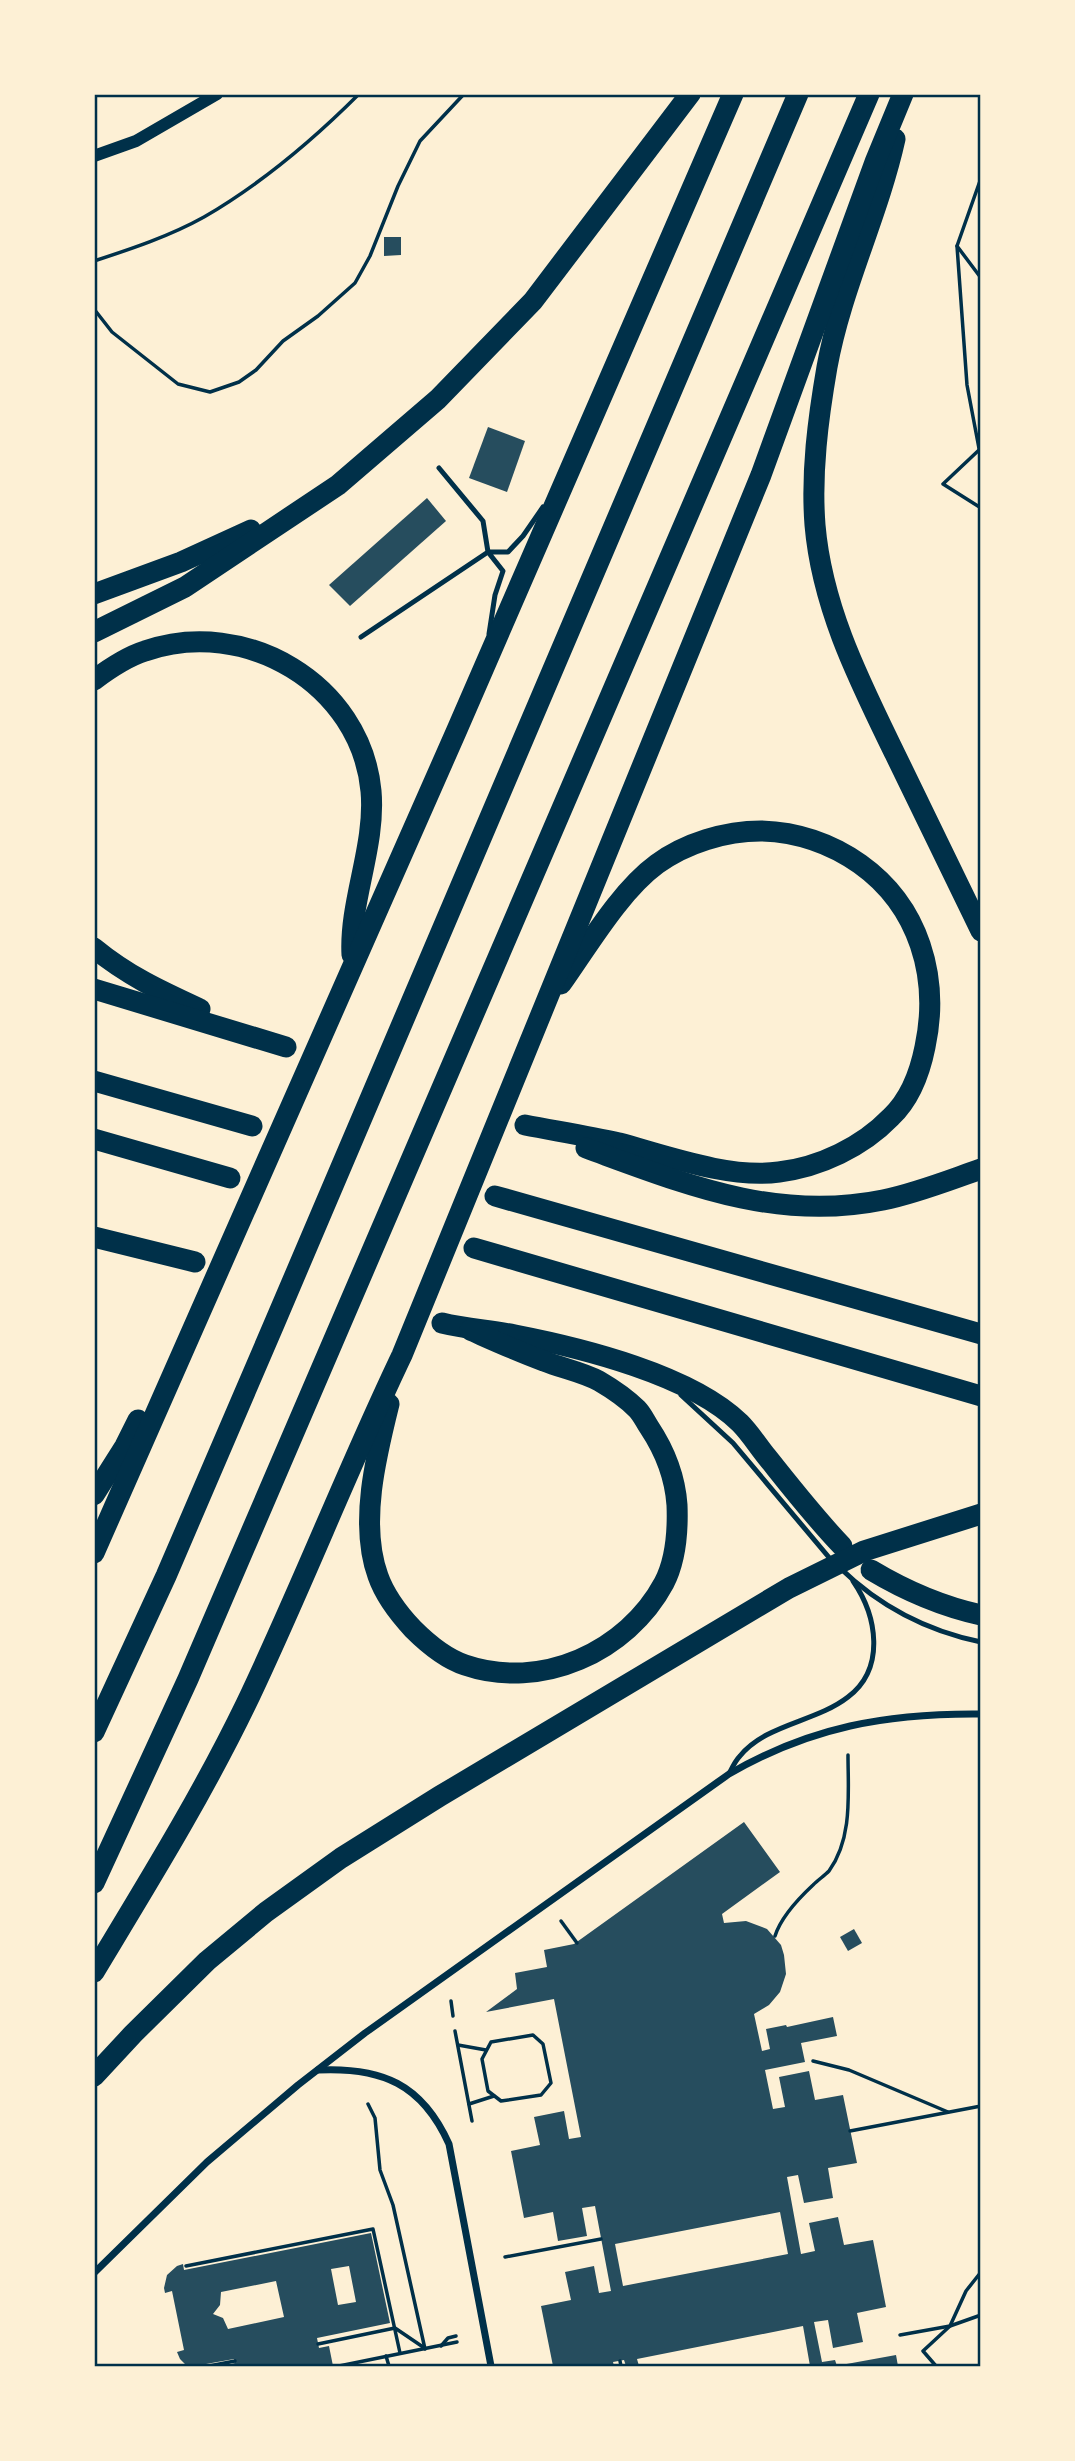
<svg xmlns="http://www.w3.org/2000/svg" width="1075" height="2461" viewBox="0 0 1075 2461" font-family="'Open Sans',sans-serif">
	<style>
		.building { fill: #264d5e; fill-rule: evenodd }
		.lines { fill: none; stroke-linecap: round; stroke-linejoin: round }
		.path { stroke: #003049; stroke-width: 3.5 }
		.service { stroke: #003049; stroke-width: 5 }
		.minor { stroke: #003049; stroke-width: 7 }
		.tertiary { stroke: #003049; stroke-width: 12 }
		.motorway { stroke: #003049; stroke-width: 21 }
		.neatline { fill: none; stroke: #003049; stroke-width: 2.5 }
	</style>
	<rect width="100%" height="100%" fill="#fdf0d5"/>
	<g class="building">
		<path d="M384 237H401V255L384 256Z"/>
		<path d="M488 427 525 441 507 492 469 478Z"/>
		<path d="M427 498 446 521 350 606 329 585Z"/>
		<path d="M744 1822 780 1872 722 1914 724 1923 746 1921 767 1929 781 1945 784 1955 786 1974 780 1992 769 2005 754 2014 762 2051 770 2049 766 2029 786 2025 787 2027 833 2017 837 2036 801 2043 805 2062 765 2070 773 2109 785 2107 779 2077 809 2071 815 2100 843 2095 857 2163 828 2168 833 2198 804 2203 798 2175 787 2177 801 2254 815 2251 809 2223 838 2217 844 2245 873 2240 886 2307 857 2313 863 2342 833 2348 828 2320 814 2322 822 2362 835 2360 837 2366H810L803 2326 637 2359 639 2366H626L624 2360 613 2362 614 2366H553L541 2306 571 2300 565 2272 594 2266 599 2293 611 2291 595 2206 582 2208 587 2236 558 2241 553 2212 524 2218 511 2151 540 2145 534 2117 564 2111 569 2139 581 2137 554 1999 486 2012 517 1989 515 1973 547 1967 544 1950 574 1944ZM780 2212 788 2254 623 2286 615 2244Z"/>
		<path d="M854 1929 862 1943 848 1951 840 1937Z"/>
		<path d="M371 2233 390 2323 317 2338 319 2348 329 2346 333 2366H224L235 2363 234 2359 206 2364V2366H187L180 2359 177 2352 184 2350 172 2291 165 2293 164 2288 167 2275 177 2266 183 2264 184 2270ZM349 2266 356 2302 338 2305 331 2269ZM276 2281 284 2317 228 2329 223 2318 213 2314 220 2305 221 2292Z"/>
		<path d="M896 2355 898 2366H841V2365Z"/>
	</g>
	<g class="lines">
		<g class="path">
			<path d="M981 178 957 246 981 278"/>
			<path d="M957 246 967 385 981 459"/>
			<path d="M94 261C131 249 170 236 204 217 261 184 312 141 359 94"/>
			<path d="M94 309 112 332 178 384 210 392 239 382 256 370 283 341 318 316 355 283 370 256 398 186 420 141 464 94"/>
			<path d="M979 450 943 484 981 508"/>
			<path d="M561 1921 577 1943"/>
			<path d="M775 1936C781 1917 798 1899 813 1885 818 1880 824 1876 829 1871 853 1838 848 1793 848 1755"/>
			<path d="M451 2001 453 2016"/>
			<path d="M455 2031 472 2121"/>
			<path d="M533 2035 543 2044 551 2083 541 2095 501 2101 488 2091 482 2059 491 2042Z"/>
			<path d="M458 2045 486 2050"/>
			<path d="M813 2061 849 2070 948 2112"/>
			<path d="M368 2104 375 2118 380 2170 393 2205 425 2349"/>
			<path d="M469 2104 494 2096"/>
			<path d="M850 2131 981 2106"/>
			<path d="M505 2257 601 2239"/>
			<path d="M186 2266 373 2229 400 2353"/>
			<path d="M900 2335 950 2326 981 2315"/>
			<path d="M318 2344 395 2328 423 2347"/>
			<path d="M441 2346 448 2338 456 2336"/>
			<path d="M386 2356 389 2366"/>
			<path d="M620 2361 621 2366"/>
			<path d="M209 2366 235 2361"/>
			<path d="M339 2366 457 2342"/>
			<path d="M936 2366 923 2351 950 2326 966 2291 981 2272"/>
		</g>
		<g class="service">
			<path d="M489 634 495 595 503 571 488 552H508L523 536 543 507"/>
			<path d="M361 637 488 552 483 521 439 468"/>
			<path d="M681 1395 733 1443 832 1561"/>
			<path d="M839 1567C878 1605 927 1631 981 1642"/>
			<path d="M729 1774C732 1768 735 1761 740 1756 766 1724 816 1722 848 1697 886 1668 877 1616 853 1581"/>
		</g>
		<g class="minor">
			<path d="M318 2070C382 2067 422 2084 449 2144L491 2366"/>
			<path d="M94 2273 207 2162 298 2085 365 2033 729 1774C810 1727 887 1713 981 1714"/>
		</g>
		<path class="tertiary" d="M94 156 136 141 217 94"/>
		<g class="motorway">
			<path d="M895 139C878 216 841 289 827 367 818 419 811 473 815 525 822 608 860 682 895 754 924 813 952 872 981 931"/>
			<path d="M94 594 181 562 251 530"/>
			<path d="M94 632 185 587 338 485 438 399 533 301 690 94"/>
			<path d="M94 680C110 668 126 657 145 651 245 616 361 684 371 791 376 846 349 902 352 955"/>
			<path d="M94 948C128 976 161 991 200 1009"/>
			<path d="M94 989 286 1047"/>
			<path d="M94 1081 252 1126"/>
			<path d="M525 1125C556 1131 588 1136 619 1143 667 1156 730 1179 779 1172 820 1167 862 1147 891 1117 910 1099 920 1072 925 1047 940 977 919 906 860 864 830 843 797 832 761 831 725 831 686 843 657 864 620 891 588 946 561 984"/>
			<path d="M94 1139 230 1178"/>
			<path d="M586 1148C685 1184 776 1222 883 1200 917 1193 949 1180 981 1169"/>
			<path d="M495 1196 981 1334"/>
			<path d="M94 1237 195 1262"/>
			<path d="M474 1248 981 1396"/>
			<path d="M442 1323C466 1329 490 1330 515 1335 582 1348 691 1375 740 1423 750 1433 758 1446 767 1457 791 1487 815 1518 842 1546"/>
			<path d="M389 1404C376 1456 359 1524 378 1576 385 1596 399 1614 413 1629 427 1643 447 1659 465 1665 541 1691 627 1652 664 1583 676 1560 678 1531 677 1505 675 1476 665 1451 649 1427 645 1421 642 1414 637 1409 627 1399 611 1388 599 1381 582 1372 561 1368 544 1361 519 1352 495 1341 470 1330"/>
			<path d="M94 1495 125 1446 138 1420"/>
			<path d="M94 1553 456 732 733 94"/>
			<path d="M871 1570C906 1591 940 1606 981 1615"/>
			<path d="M94 1732 166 1576 275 1322 798 94"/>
			<path d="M94 1883 188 1679 869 94"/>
			<path d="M94 1972C147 1884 201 1797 246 1704 301 1589 347 1470 402 1355L761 475 875 162 903 94"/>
			<path d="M94 2076 133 2034 207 1961 266 1912 341 1858 440 1796 789 1588 864 1551 981 1514"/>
		</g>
	</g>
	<rect width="1075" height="2461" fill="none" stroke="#fdf0d5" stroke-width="192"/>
	<rect x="96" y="96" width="883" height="2269" class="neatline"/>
</svg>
